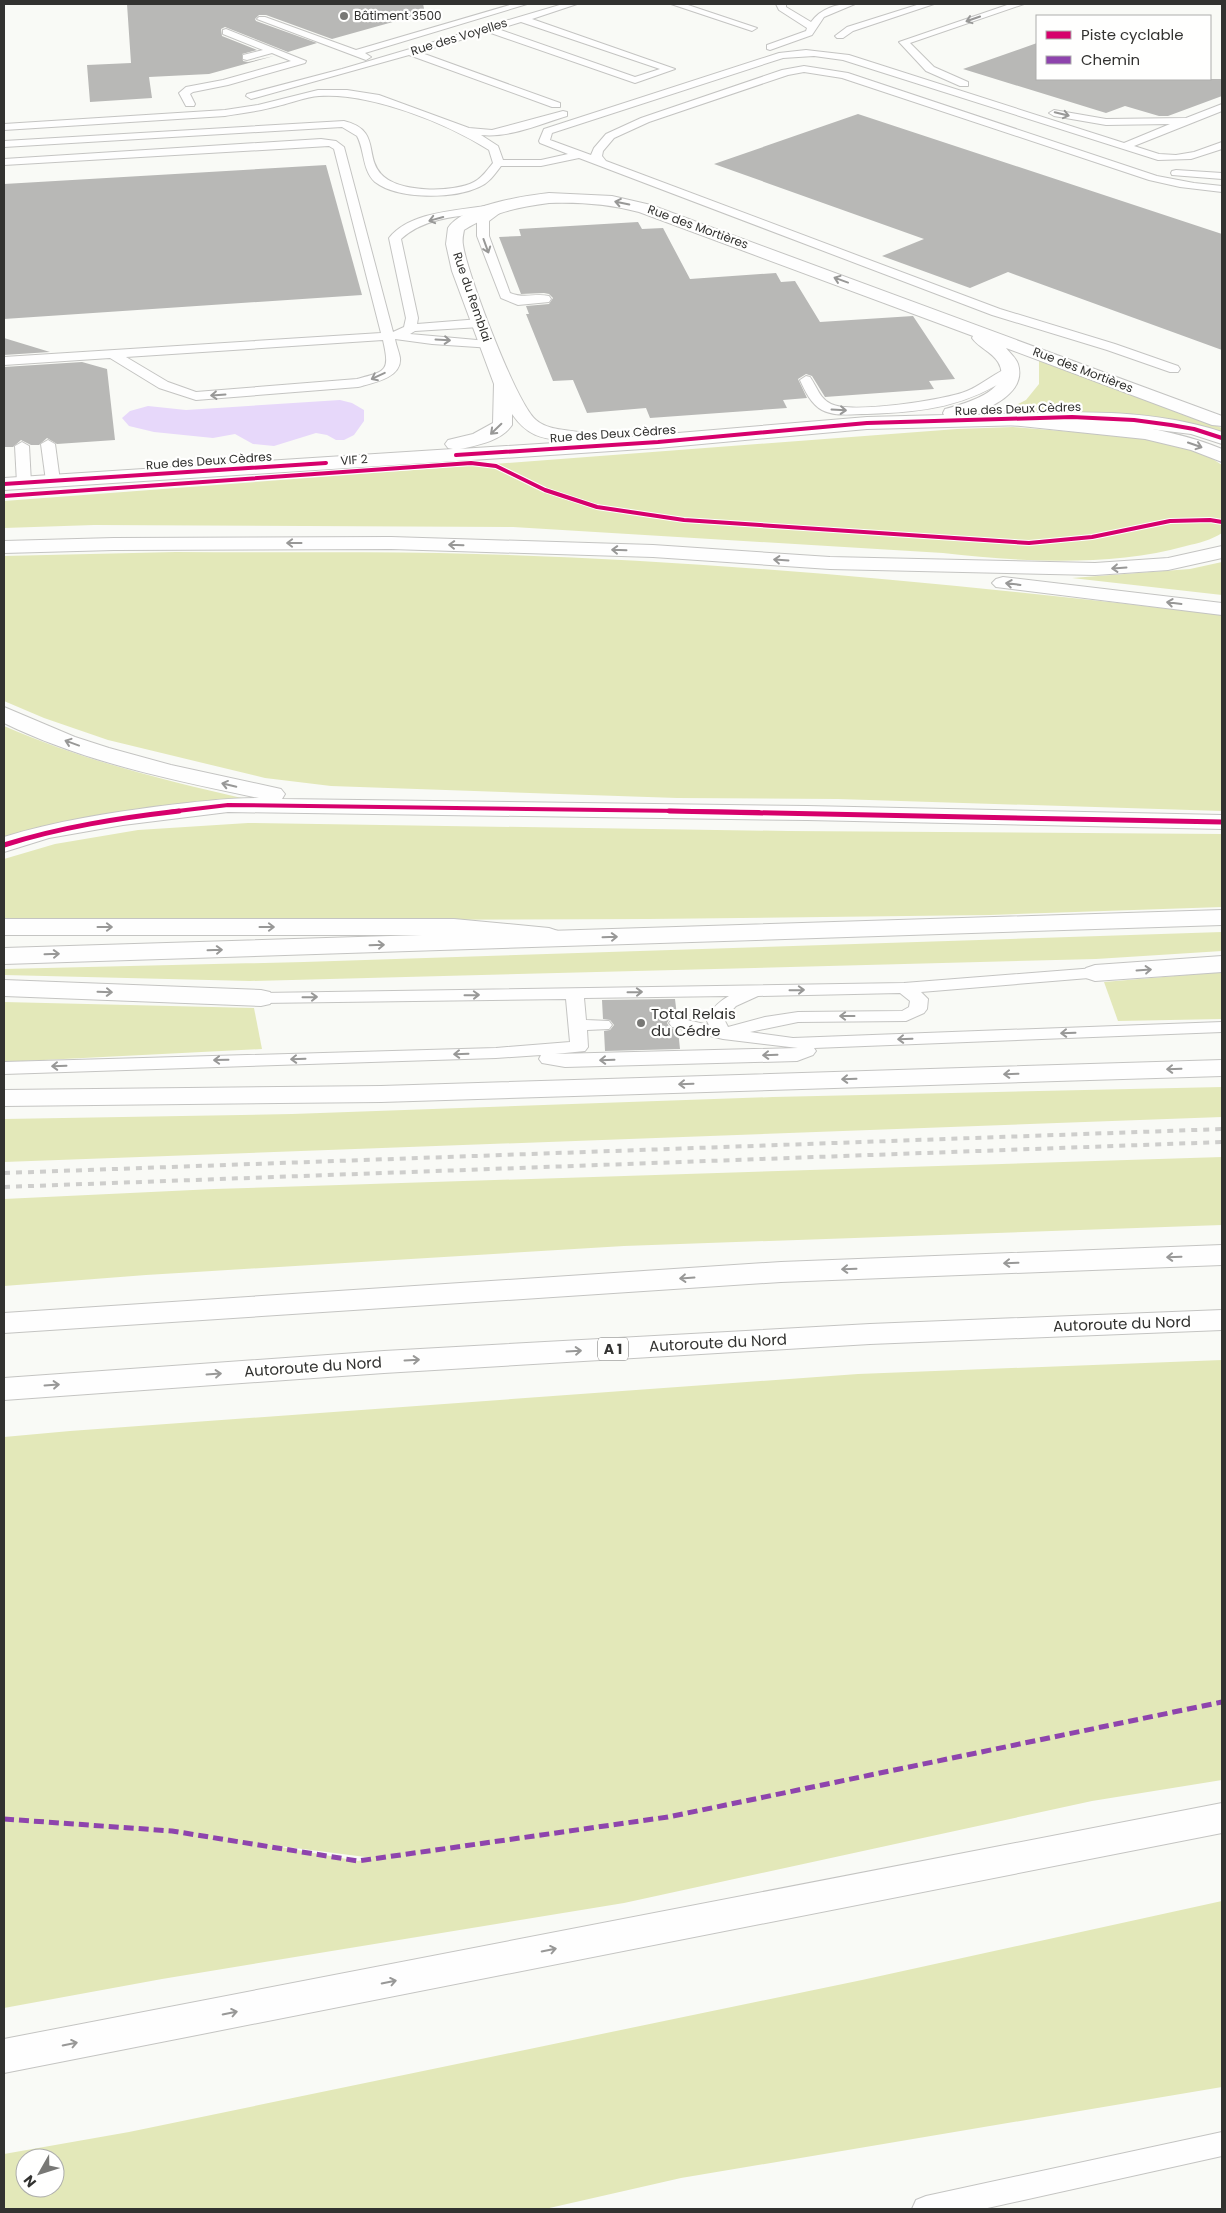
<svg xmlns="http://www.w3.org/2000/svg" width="1226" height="2213" viewBox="0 0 1226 2213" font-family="Poppins,sans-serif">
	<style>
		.green { fill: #e3e8b9; fill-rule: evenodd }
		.water { fill: #e7d8fa }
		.building { fill: #b8b8b6 }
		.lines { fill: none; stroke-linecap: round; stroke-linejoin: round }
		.service-casing { stroke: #c4c4c2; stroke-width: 2 }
		.minor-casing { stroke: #c4c4c2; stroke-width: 2 }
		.tertiary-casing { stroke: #c4c4c2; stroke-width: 2 }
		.secondary-casing { stroke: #c4c4c2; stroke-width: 2 }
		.motorway-casing { stroke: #c4c4c2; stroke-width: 2 }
		.service { fill: #fefefe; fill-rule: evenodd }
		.minor { fill: #fefefe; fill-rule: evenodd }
		.tertiary { fill: #fefefe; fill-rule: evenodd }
		.secondary { fill: #fefefe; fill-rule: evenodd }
		.motorway { fill: #fefefe; fill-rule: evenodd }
		.rail { stroke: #cececc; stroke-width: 4; stroke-dasharray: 6 6; stroke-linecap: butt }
		.quiet { stroke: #8e44ad; stroke-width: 5; stroke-dasharray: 10 5; stroke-linecap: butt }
		.cycleway-far1-casing { stroke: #fffffe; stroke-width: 6 }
		.cycleway-casing { stroke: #fffffe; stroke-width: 8 }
		.cycleway-far1 { stroke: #d6006c; stroke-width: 4 }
		.cycleway { stroke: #d6006c; stroke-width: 5 }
		.oneway { stroke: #989897 }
		.poi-dot { fill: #787875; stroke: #fffffe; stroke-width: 2 }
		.labels { text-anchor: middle; stroke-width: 4.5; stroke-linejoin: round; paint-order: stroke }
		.far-poi-label { font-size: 12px; fill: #323230; stroke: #fffffe; text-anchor: start }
		.far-street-label { font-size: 12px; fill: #323230; stroke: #fffffe }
		.shield { fill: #fffffe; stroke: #70706e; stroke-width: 1 }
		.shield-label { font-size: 14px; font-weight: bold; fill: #323230 }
		.poi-label { font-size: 15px; fill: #323230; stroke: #fffffe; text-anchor: start }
		.street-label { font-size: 15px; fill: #323230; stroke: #fffffe }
	</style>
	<rect width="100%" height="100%" fill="#f9faf6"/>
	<g class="green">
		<path d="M1039 358 1222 428V433C1150 410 1077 411 1002 412L1026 400 1039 384Z"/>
		<path d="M1013 427 1159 439 1208 456 1222 465V533C1211 540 1199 543 1186 546 1111 567 1020 562 943 553L513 527 94 525 4 528V501L957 429Z"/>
		<path d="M176 552C276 553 376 551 476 554 726 561 975 586 1222 615V811L838 799 677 798 331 786 265 778 108 740 44 718 4 701V556Z"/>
		<path d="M1222 562V595L1072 578 1190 569Z"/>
		<path d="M4 726C82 760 163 780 246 799L51 826 4 840Z"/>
		<path d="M248 823 788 831 1222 834V907L990 915 648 919 4 921V859L55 844 138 830Z"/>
		<path d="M1222 932V951L1096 959 250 981 4 975V969L304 962Z"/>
		<path d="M1222 972V1019L1118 1021 1104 982Z"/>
		<path d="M4 1002 254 1008 262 1049 4 1062Z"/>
		<path d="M1222 1087V1117L4 1162V1119L292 1114 773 1097Z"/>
		<path d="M1222 1157V1225L624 1246 146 1275 4 1286V1199L214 1189Z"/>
		<path d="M1222 1360V1780L1092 1801 624 1903 162 1979 4 2008V1437L70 1431 858 1374ZM264 1844 373 1858 358 1861Z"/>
		<path d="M1222 1901V2087L681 2178 545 2209H4V2154L129 2132 862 1980ZM25 2158H55V2188H25Z"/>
	</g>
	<path class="water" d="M340 400 352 403 364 410V421L354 435 344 440H336L327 435 316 433 274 446 253 444 235 434 213 438 154 432 129 426 122 418 130 411 148 406 186 410Z"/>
	<g class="building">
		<path d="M127 4H423L425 13 332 39 266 15H259L255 19 256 21 317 43 288 52 225 27 221 29 222 36 257 50 242 54 243 61 248 62 274 56 209 74 149 77 152 98 90 102 87 65 131 63Z"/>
		<path d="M1037 43V79H1222V96L1168 116H1159L1125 106 1106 113 963 69Z"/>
		<path d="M858 114 1222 234V350L1008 272 970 288 882 256 924 239 714 164Z"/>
		<path d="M326 165 362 295 4 319V184Z"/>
		<path d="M638 222 642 229 663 228 690 279 776 273 781 282 795 281 820 322 913 316 955 379 929 381 934 389 825 397 812 376 806 374 798 379 807 398 783 400 787 408 650 418 646 408 587 413 573 380 553 381 526 314H529L526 306 549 304 553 298 549 294 544 293 521 294 499 237 521 236 519 229Z"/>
		<path d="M4 338 50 352 4 355Z"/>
		<path d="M82 362 107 369 115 440 57 444 47 438 39 445H31L21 440 13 447H4V367Z"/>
		<path d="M675 999 677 1016 670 1018 667 1023 670 1028 678 1030 680 1049 605 1051 604 1031 610 1030 614 1025 610 1020 603 1019 602 1000Z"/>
	</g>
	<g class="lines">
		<g class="service-casing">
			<g id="service">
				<path d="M513 4H527L365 53 371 57 366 60 257 19 259 17H265L356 50Z"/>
				<path d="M563 4H577L532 19 675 69 635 83 488 32 419 52 560 103V107H552L409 55 255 98 251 99 246 96 247 94 342 69ZM521 22 660 69 635 77 498 29Z"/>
				<path d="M671 4H685L757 28 752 31Z"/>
				<path d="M776 4H786V7L811 22C821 8 838 3 855 4L824 17 812 35 770 50 767 49V45L806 31 807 28 779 10Z"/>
				<path d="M920 4H934L853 31 843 38H837L835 36 847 27Z"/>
				<path d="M1010 4H1024L910 43 934 67 968 82V86H960L926 71 899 42Z"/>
				<path d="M226 29 306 61 305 63 228 85 193 92 190 94 195 104 194 106H186L179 93 186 87 223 80 291 61 272 53 247 60 243 59V55L263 50 223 34V30Z"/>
				<path d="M806 50 849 55 1124 143 1170 124 1106 125 1054 116 1049 113 1054 110 1106 119 1186 118 1222 104V111L1134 146 1159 154 1176 155 1194 152 1222 142V149L1191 159 1158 160 843 60 814 56 783 58 552 133 550 140 591 155 594 148 606 134 641 118 782 70 804 66 848 73 1157 176 1194 183 1222 186V192L1180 187 1149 180 842 78 804 72 788 75 649 122 614 138 603 151 602 156 606 161 1000 309 1115 344 1178 366 1180 369 1178 372H1170L1107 350 992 315 579 158 541 166H501C495 174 489 183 479 187 454 199 398 200 375 182 362 170 365 151 357 136L342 127 4 147V141L344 121C381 130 364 155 381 174 398 193 453 193 474 182 482 178 487 170 493 163L489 150C447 123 369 92 319 96 306 97 291 103 278 106 260 111 243 113 225 116L4 130V124L225 110 258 105 318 90H347L379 95 469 128 492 130 563 111 567 112V116C540 124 510 138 481 135L498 146 503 160H541L568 154 540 143 539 141 544 129 779 53Z"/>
				<path d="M321 139 336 141 344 147 393 332 404 327 406 318 389 238C408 214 449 211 478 207 486 206 497 203 505 205L507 207 505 209 489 221V236L510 293C524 299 535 293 549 296L551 299 549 302 518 305 501 298 477 236V220L486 213C457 216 424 218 401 239L418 318 417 324 480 319 486 323 480 327 415 331 410 334 488 341 494 345 492 348 432 344 395 339C396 345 399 352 400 358 402 378 372 383 358 387L196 400 159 388 110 358 4 365V357L381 333 334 149 329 146 4 165V159ZM383 340C390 371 387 371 357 379L196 392 168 382 126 357Z"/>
				<path d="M1176 170 1222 173V179L1172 175 1171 173 1172 171Z"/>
				<path d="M1011 367 1015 368 1017 371 1015 374C966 407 925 412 867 414 852 414 836 417 822 410 811 404 805 391 800 380L806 376 810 377C817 387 820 399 831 404 851 414 946 400 967 391 982 385 997 371 1011 367Z"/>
				<path d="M48 440 55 444 60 481 53 485 46 481 41 444Z"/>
				<path d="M22 442 29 446 31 483 24 487 17 483 15 446Z"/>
				<path d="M1095 968 1101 969 1104 973 1101 977 921 992 928 999 927 1009 924 1013 906 1021 798 1022 750 1032 793 1038 1222 1022V1032L814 1048 816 1051 813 1055 797 1061 565 1067 542 1063 539 1059 541 1055 496 1058 4 1074V1062L496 1048 570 1042 566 999 261 1003 255 1002 252 998 255 994 261 993 904 983ZM900 993 910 1001 909 1007 902 1011 798 1012 765 1017 728 1027 724 1019 736 1006 758 996ZM729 996C718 1002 712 1009 706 1019L709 1025 678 1018 672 1019 669 1023 672 1027 723 1039 798 1048 555 1054 585 1051 588 1047 587 1030 609 1029 612 1025 609 1021 586 1020 584 998Z"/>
				<path d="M1222 2132V2156L983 2209H912L916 2200 926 2196Z"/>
			</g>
		</g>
		<g class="minor-casing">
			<path id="minor" d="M549 193 612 196 651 205 1222 416V426L1212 425 1006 348C1010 353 1016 358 1018 364 1027 393 989 409 968 415 1053 413 1140 405 1222 432V444L1191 434 1102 423 867 429 658 448 4 490V478L453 449 448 448 445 444 448 440 473 434 493 423 494 384 452 271 446 244 448 228C463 205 523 196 549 193ZM549 203C580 202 609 204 639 212L973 336 972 338C979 348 991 351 998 362 1015 390 964 404 945 409L943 413 944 415 867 417 583 441 586 437 583 433C567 429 549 431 536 420 516 403 467 273 463 245 462 240 463 235 464 230 491 213 518 207 549 203ZM512 414C529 438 542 438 570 442L460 449C478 445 501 441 512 425Z"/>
		</g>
		<g class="tertiary-casing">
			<g id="tertiary">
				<path d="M4 707 75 737 109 748 171 765 281 789 285 794 282 799 807 806 1222 815V829L807 820 228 812 123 825 49 838 4 852V837C55 821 108 813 161 806 194 802 226 798 259 798 172 780 84 762 4 723Z"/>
				<path d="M4 919H454L549 928 558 931 562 936 558 941 549 944 454 935H4Z"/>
			</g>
		</g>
		<g class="secondary-casing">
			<g id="secondary">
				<path d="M1008 414C1080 420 1154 421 1222 449V462L1191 450 1145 439 1001 424 998 420 1001 416Z"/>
				<path d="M391 537 653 545 830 557 1095 563 1168 558 1222 546V558L1168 570 1095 575 830 569 653 557 391 549 114 550 4 553V541L114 538Z"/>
				<path d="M1003 577 1222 603V615L996 587 992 583 996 579Z"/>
				<path d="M1222 910V925L4 964V948Z"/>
				<path d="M1222 956V972L1095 981 1086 978 1082 973 1086 968 1095 965Z"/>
				<path d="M4 980 261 990 270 992 274 998 270 1004 261 1006 4 996Z"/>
			</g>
		</g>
		<g class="motorway-casing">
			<g id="motorway">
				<path d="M1222 1060V1076L381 1102 4 1106V1090L381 1086Z"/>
				<path d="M1222 1245V1265L781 1282 4 1333V1313L781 1262Z"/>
				<path d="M1222 1310V1330L870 1344 384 1373 4 1400V1378L384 1351 870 1324Z"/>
				<path d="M1222 1803V1833L4 2073V2039Z"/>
			</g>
		</g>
		<use href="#service" class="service"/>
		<use href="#minor" class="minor"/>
		<use href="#tertiary" class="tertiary"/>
		<use href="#secondary" class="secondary"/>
		<use href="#motorway" class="motorway"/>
		<g class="rail">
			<path d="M4 1173 1222 1129"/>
			<path d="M4 1187 1222 1142"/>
		</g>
		<path class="quiet" d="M4 1819 172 1831 358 1861 668 1817 1222 1702"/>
		<g class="cycleway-far1-casing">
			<g id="cycleway-far1">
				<path d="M456 455 658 442 867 423 1072 417 1134 420 1171 425 1194 429 1222 438"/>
				<path d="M4 484 326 463"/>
				<path d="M4 496 471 463 496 466 545 490 597 507 684 520 1029 543 1092 537 1170 521 1210 520 1222 522"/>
				<path d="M169 812 228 805 759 812"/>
			</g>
		</g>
		<g class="cycleway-casing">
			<g id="cycleway">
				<path d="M669 811 1222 822"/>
				<path d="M4 845C61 827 119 818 179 811"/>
			</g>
		</g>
		<use href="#cycleway-far1" class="cycleway-far1"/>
		<use href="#cycleway" class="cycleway"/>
	</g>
	<defs><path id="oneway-shaft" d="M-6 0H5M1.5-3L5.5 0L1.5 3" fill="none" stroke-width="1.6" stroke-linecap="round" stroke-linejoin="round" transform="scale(1.25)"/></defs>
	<g class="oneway">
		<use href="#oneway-shaft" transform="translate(973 19) rotate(161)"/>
		<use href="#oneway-shaft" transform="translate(1062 114) rotate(14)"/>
		<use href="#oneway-shaft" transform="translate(622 203) rotate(-168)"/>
		<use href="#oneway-shaft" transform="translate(436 219) rotate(165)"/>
		<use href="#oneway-shaft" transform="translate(486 246) rotate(70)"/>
		<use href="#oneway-shaft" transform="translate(841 280) rotate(-160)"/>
		<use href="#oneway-shaft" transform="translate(443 340) rotate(3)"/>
		<use href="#oneway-shaft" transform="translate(378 376) rotate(155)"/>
		<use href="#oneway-shaft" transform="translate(218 395) rotate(176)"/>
		<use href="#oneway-shaft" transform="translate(839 410) rotate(3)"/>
		<use href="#oneway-shaft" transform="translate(496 429) rotate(136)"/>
		<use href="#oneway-shaft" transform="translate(1195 445) rotate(19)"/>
		<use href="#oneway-shaft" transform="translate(294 543) rotate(180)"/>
		<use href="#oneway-shaft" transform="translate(456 545) rotate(-178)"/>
		<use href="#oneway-shaft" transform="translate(619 550) rotate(-178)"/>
		<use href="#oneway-shaft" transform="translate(781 560) rotate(-176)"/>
		<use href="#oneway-shaft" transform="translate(1119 568) rotate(176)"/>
		<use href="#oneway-shaft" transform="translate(1013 584) rotate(-173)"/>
		<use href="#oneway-shaft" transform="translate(1174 603) rotate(-173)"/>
		<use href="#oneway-shaft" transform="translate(72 743) rotate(-160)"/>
		<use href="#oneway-shaft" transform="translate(229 785) rotate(-167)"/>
		<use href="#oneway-shaft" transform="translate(105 927)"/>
		<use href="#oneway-shaft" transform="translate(267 927)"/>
		<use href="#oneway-shaft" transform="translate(610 937) rotate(-2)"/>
		<use href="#oneway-shaft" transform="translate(377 945) rotate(-2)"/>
		<use href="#oneway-shaft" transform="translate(215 950) rotate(-2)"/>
		<use href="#oneway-shaft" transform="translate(52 954) rotate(-2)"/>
		<use href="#oneway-shaft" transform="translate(1144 970) rotate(-4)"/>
		<use href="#oneway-shaft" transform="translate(797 990) rotate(-1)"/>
		<use href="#oneway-shaft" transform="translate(105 992) rotate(2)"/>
		<use href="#oneway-shaft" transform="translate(635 992) rotate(-1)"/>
		<use href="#oneway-shaft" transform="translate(472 995) rotate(-1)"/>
		<use href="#oneway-shaft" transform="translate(310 997) rotate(-1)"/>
		<use href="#oneway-shaft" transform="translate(847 1016) rotate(180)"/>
		<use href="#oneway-shaft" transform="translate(1068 1033) rotate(178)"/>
		<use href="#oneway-shaft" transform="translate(905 1039) rotate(178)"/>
		<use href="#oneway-shaft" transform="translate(461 1054) rotate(178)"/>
		<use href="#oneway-shaft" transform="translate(770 1055) rotate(178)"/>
		<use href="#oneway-shaft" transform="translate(298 1059) rotate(178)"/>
		<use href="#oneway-shaft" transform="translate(221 1060) rotate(179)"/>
		<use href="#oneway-shaft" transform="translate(607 1060) rotate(178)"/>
		<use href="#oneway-shaft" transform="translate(59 1066) rotate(178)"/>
		<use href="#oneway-shaft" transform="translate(1174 1069) rotate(178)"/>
		<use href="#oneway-shaft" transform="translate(1011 1074) rotate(178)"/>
		<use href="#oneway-shaft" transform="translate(849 1079) rotate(178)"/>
		<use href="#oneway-shaft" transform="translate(686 1084) rotate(178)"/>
		<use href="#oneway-shaft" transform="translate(1174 1257) rotate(178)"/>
		<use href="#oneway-shaft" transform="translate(1011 1263) rotate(178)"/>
		<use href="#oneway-shaft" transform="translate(849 1269) rotate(178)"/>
		<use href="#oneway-shaft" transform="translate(687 1278) rotate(176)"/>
		<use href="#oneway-shaft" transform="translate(574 1351) rotate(-3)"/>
		<use href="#oneway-shaft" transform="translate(412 1360) rotate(-3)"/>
		<use href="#oneway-shaft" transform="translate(214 1374) rotate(-4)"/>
		<use href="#oneway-shaft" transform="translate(52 1385) rotate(-4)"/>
		<use href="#oneway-shaft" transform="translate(549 1950) rotate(-11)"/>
		<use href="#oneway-shaft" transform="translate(389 1982) rotate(-11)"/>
		<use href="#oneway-shaft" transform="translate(230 2013) rotate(-11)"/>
		<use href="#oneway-shaft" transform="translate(70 2044) rotate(-11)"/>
	</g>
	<g class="poi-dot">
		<circle cx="344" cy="16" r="5"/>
		<circle cx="641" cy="1023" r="5"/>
	</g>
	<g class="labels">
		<g class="far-poi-label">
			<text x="354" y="20">Bâtiment 3500</text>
		</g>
		<g class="far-street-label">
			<text transform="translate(459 37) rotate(-17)" y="4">Rue des Voyelles</text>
			<text transform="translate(698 227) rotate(20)" y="4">Rue des Mortières</text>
			<text transform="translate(472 297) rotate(71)" y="4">Rue du Remblai</text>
			<text transform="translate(1083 370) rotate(21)" y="4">Rue des Mortières</text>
			<text transform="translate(1018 409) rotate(-2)" y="4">Rue des Deux Cèdres</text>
			<text transform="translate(613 434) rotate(-4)" y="4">Rue des Deux Cèdres</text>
			<text transform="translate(354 460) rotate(-4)" y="4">VIF 2</text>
			<text transform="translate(209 461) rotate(-4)" y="4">Rue des Deux Cèdres</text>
		</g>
		<rect class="shield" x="598" y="1337.5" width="30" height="23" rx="4"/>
		<g class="shield-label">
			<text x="613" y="1354">A 1</text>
		</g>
		<g class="poi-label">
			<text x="651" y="1019">Total Relais<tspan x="651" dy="17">du Cédre</tspan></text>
		</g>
		<g class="street-label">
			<text transform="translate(1122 1324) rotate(-2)" y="5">Autoroute du Nord</text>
			<text transform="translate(718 1343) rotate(-3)" y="5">Autoroute du Nord</text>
			<text transform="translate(313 1367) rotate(-4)" y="5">Autoroute du Nord</text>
		</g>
	</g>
	<rect width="1226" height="2213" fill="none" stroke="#323230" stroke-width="10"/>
	<rect x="1036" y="15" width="175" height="65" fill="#fffffe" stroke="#adadac"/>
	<rect x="1046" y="31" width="25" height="8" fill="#d6006c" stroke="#adadac"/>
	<text x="1081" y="40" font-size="15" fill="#323230">Piste cyclable</text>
	<rect x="1046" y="56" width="25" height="8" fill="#8e44ad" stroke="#adadac"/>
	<text x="1081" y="65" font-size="15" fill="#323230">Chemin</text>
	<g transform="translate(40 2173) rotate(231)"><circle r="24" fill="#fffffe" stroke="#adadac"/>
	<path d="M0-4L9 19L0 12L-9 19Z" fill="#787875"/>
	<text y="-8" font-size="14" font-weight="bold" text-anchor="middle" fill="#323230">N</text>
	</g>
</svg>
